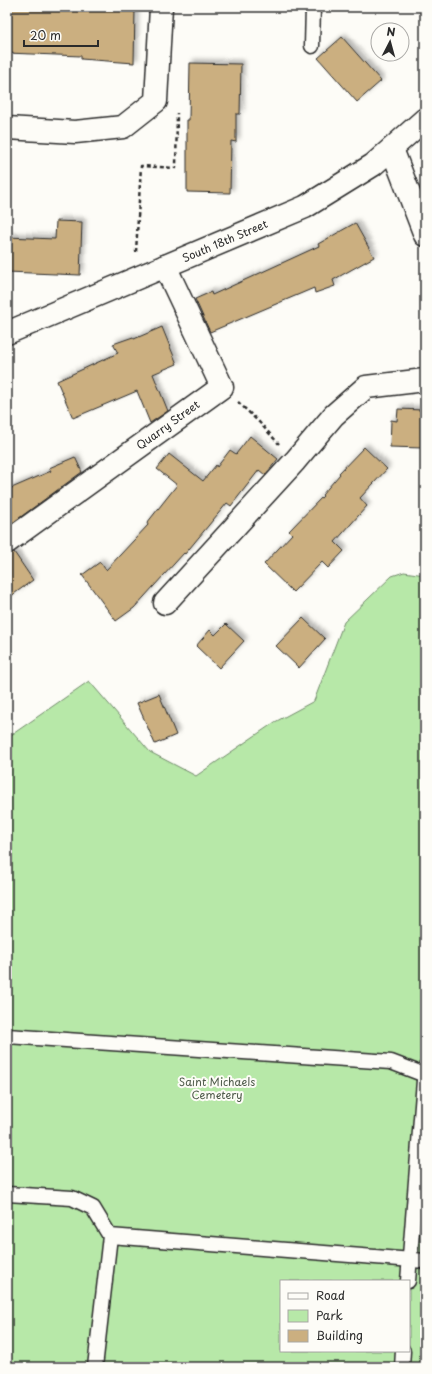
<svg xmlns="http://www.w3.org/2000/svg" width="432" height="1374" viewBox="0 0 432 1374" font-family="'Playpen Sans',sans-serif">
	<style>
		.green { fill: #b7e8a8; stroke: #718a6a; fill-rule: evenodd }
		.building { fill: #cbaf80; stroke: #2b2b2b; filter: url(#shadow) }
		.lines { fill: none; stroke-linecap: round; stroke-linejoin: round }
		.lane-casing { stroke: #2b2b2b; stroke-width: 17 }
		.street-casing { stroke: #2b2b2b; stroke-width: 25 }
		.secondary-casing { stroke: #2b2b2b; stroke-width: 25 }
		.path { stroke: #2b2b2b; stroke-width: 2.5; stroke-dasharray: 4 3; stroke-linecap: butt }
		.lane { stroke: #fdfcf7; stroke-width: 14 }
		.street { stroke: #fdfcf7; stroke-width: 22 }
		.secondary { stroke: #fdfcf7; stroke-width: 22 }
		.labels { text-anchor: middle; stroke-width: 4; stroke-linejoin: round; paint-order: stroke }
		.street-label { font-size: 11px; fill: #2b2b2b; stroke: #fdfcf7 }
		.park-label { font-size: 11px; fill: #4e5a4a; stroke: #fdfcf7 }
	</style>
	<defs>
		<filter id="shadow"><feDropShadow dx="3.5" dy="-3.5" stdDeviation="2" flood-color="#0004"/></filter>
	</defs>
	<rect width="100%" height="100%" fill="#fdfcf7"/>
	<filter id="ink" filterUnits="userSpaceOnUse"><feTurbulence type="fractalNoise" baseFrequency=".025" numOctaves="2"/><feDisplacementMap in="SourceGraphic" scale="8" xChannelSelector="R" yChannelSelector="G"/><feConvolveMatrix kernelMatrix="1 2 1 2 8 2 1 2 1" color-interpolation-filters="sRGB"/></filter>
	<g filter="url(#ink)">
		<path class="green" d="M404 572 425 575V1367H7V738L89 681 150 752 196 776 275 722 314 701 344 622 392 576ZM281 1281H409V1351H281Z"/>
		<g class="building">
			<path d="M7 7 135 9 134 63 81 59V56L7 53Z"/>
			<path d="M342 37 381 81 357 102 318 58Z"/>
			<path d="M190 63 241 64 240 114H236V142L231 141 230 193 187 192V120H189Z"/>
			<path d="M56 221 82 222 80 275 7 272V237L55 239Z"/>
			<path d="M355 223 374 257 333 280 335 286 315 293 314 288 210 332 195 299 211 292 212 295 319 246 318 244Z"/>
			<path d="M162 327 177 364 153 374 168 411 150 423 137 391 73 418 57 381 118 353 113 344 133 337 134 339Z"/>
			<path d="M398 409 423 410 422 448 390 447 391 420 397 421Z"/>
			<path d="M250 436 278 459 265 475 259 470 231 506 227 503 185 554 184 553 134 608 116 621 82 575 100 562 106 570 148 525 147 523 177 485 157 469 169 454 203 481 216 465 217 467 230 450 236 454Z"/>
			<path d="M364 447 387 469 360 498 367 506 335 542 344 551 328 568 322 562 293 592 264 564 292 534 289 531 323 496 322 495 340 474 339 473Z"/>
			<path d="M75 457 82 472 7 527V490L51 471 49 468Z"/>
			<path d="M14 552 33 580 7 599V554Z"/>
			<path d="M303 618 325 639 299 668 276 646Z"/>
			<path d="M226 624 244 641 219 668 196 646 210 630 215 635Z"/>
			<path d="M159 694 176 735 155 744 137 703Z"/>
		</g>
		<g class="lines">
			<g class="lane-casing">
				<g id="lane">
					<path d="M312 46 313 7"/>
					<path d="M7 1036 391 1062 425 1075"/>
					<path d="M7 1194 72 1198 93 1208 110 1236 95 1367"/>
					<path d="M110 1236 425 1261"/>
					<path d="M408 1281 425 1068"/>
					<path d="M402 1367 403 1351"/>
				</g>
			</g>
			<g class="street-casing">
				<g id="street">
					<path d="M7 128 75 132 123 127 156 101 161 7"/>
					<path d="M392 149 425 235"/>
					<path d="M7 542 222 387 165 266"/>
					<path d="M165 603 295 461 334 415 366 387 425 380"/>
				</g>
			</g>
			<g class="secondary-casing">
				<path id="secondary" d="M7 333 305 207 373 165 425 119"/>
			</g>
			<g class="path">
				<path d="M136 252 141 166 176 168 177 113"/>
				<path d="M238 402 259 422 279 444"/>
			</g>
			<use href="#lane" class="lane"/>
			<use href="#street" class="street"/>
			<use href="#secondary" class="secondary"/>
		</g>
	</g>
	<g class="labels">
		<g class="street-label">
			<text transform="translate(225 241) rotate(-23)" y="4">South 18th Street</text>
			<text transform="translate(168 425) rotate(-36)" y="4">Quarry Street</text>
		</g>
		<g class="park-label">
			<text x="217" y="1086">Saint Michaels<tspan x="217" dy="13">Cemetery</tspan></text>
		</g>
	</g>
	<rect width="432" height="1374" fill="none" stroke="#fdfcf7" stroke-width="24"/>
	<rect x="12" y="12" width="408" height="1350" fill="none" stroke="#2b2b2b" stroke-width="1.5" filter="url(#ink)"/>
	<rect x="280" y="1280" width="130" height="72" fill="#fdfcf7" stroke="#a9a8a5"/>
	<rect x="288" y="1293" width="20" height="6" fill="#fdfcf7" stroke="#a9a8a5"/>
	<text x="316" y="1300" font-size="12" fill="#2b2b2b">Road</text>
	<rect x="288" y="1310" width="20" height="12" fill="#b7e8a8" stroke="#a9a8a5"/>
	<text x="316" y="1320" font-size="12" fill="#2b2b2b">Park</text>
	<rect x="288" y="1330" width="20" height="12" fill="#cbaf80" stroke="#a9a8a5"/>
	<text x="316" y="1340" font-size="12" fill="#2b2b2b">Building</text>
	<g transform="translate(390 42) rotate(6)"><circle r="19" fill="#fdfcf7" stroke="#a9a8a5"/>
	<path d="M0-3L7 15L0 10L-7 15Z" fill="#2b2b2b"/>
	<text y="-6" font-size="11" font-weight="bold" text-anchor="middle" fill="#2b2b2b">N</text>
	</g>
	<path d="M24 40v6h74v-6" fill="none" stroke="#2b2b2b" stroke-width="2"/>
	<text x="30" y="40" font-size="12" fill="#2b2b2b" stroke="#fdfcf7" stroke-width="3" paint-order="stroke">20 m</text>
</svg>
